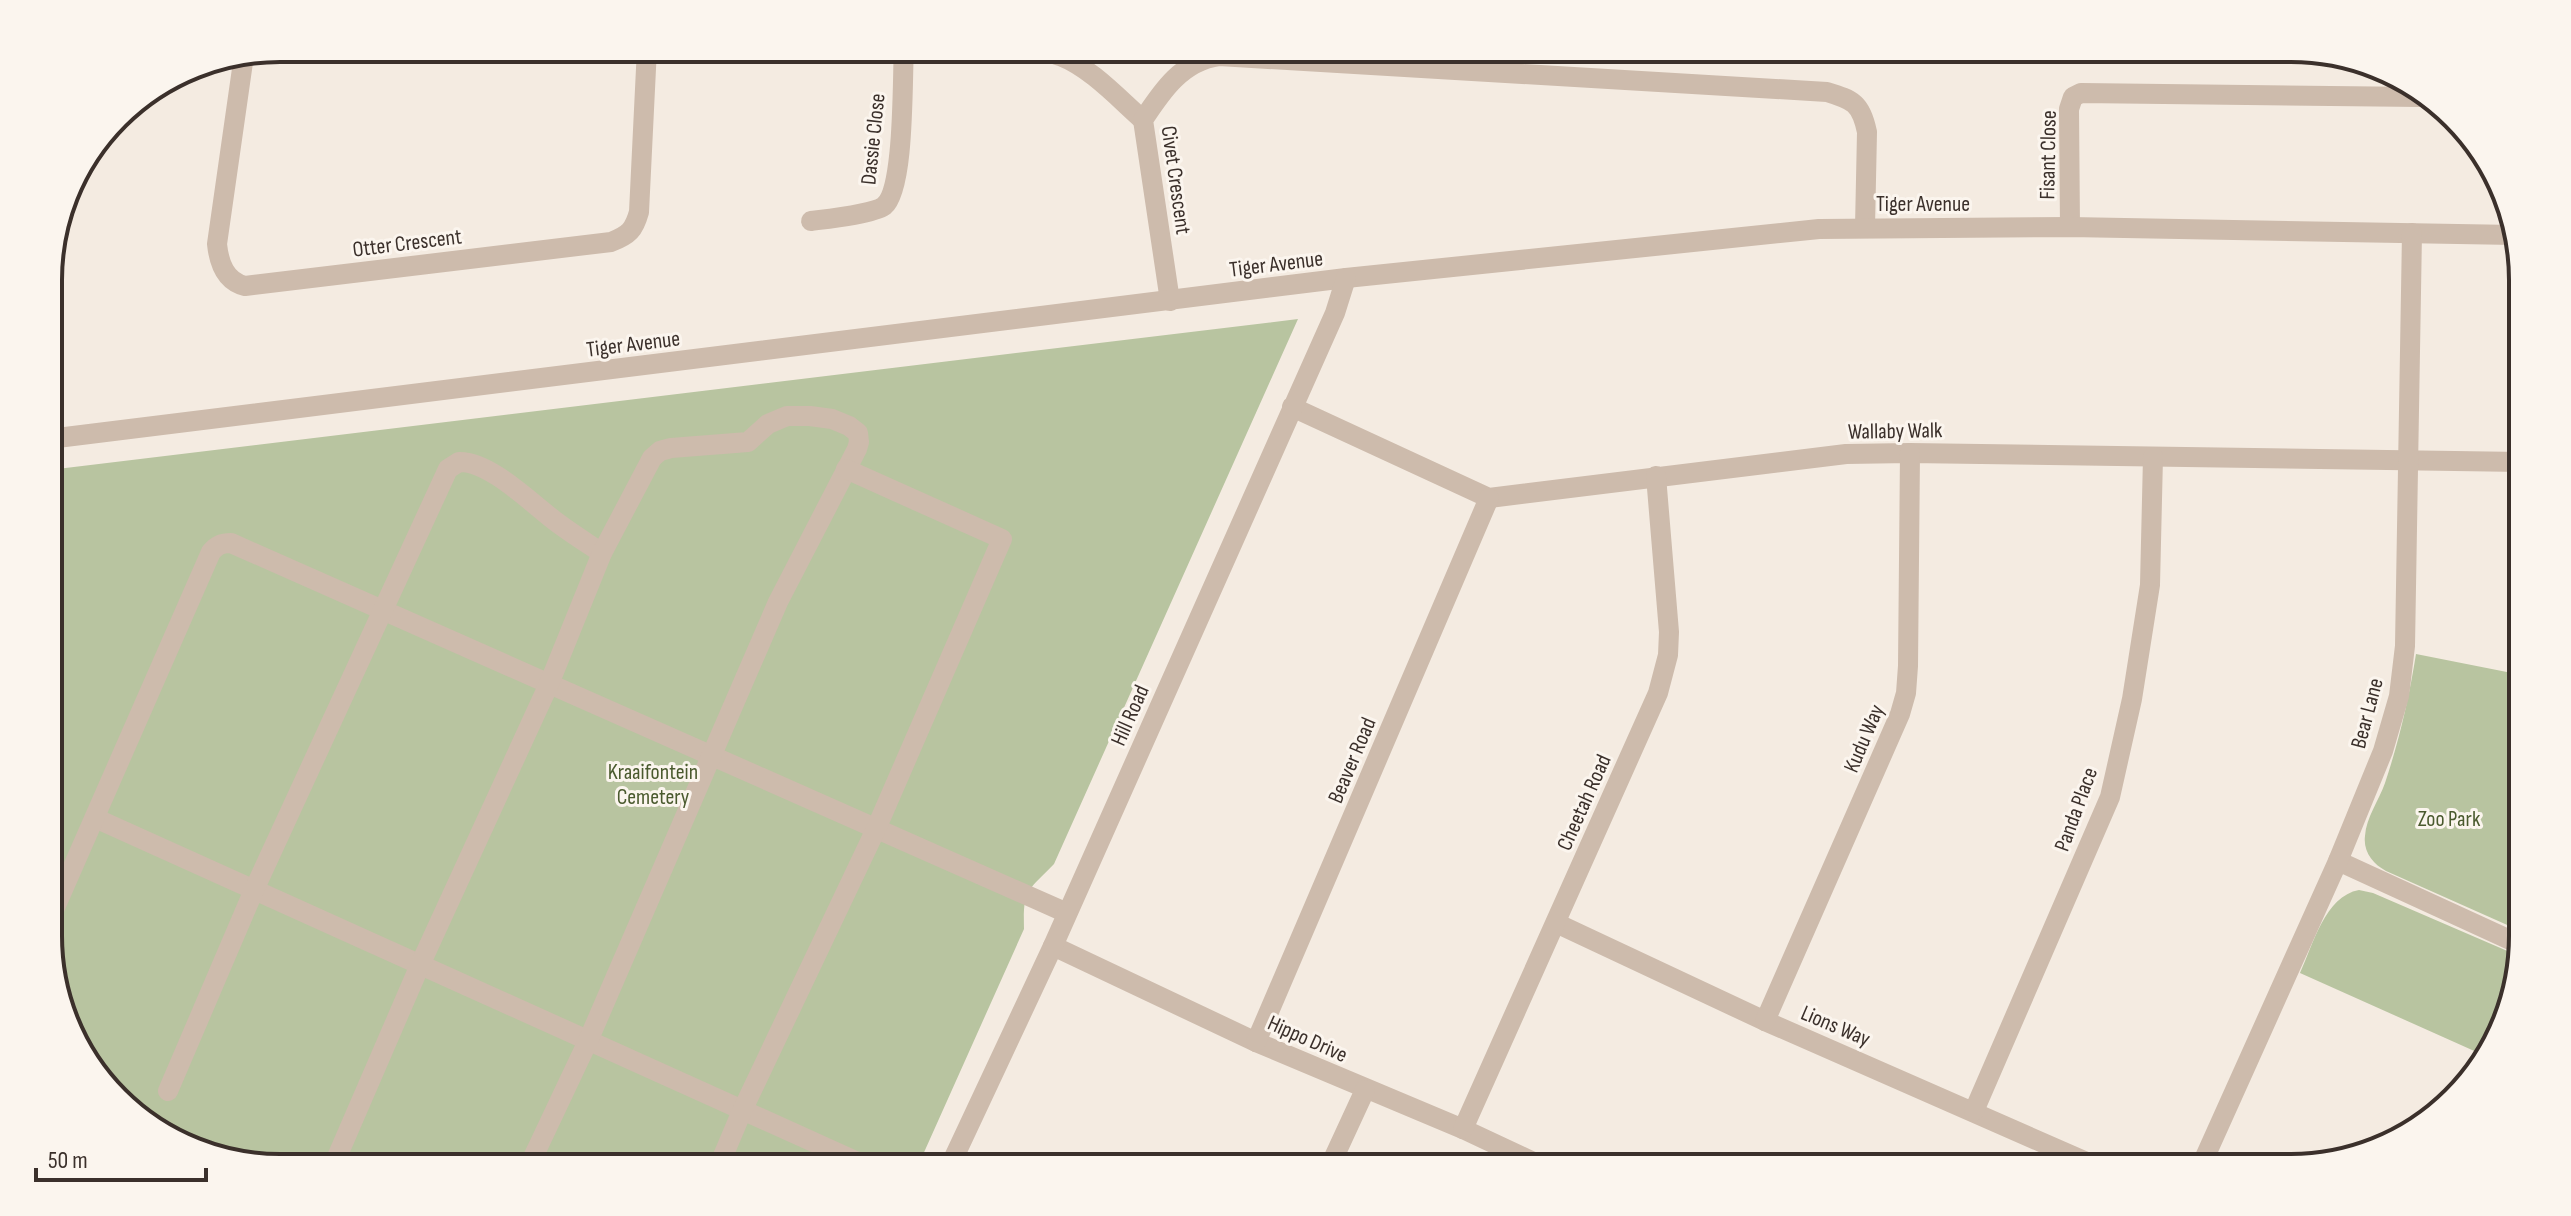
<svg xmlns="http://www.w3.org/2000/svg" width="2571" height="1216" viewBox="0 0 2571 1216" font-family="'Sofia Sans Condensed',sans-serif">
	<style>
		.green { fill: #b8c4a0 }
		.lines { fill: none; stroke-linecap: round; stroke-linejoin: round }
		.minor { stroke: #cdbbac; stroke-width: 20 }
		.labels { text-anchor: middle; stroke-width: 6; stroke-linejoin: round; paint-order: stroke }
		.street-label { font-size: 22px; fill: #3b302b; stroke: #fbf5ee }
		.park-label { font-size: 22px; fill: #4a5a2e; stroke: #fbf5ee }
		.rim { fill: none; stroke: #3b302b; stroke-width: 4 }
	</style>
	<rect width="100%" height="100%" fill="#f4ebe1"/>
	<g class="green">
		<path d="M1298 319 1054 864C1027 892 1023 889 1024 929L917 1168H280L191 1150 96 1077 50 966 49 470Z"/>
		<path d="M2416 654 2522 675 2523 932 2386 871C2373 864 2363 852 2365 836 2366 818 2379 800 2385 783 2399 741 2409 698 2416 654Z"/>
		<path d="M2359 890 2373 893 2519 956 2505 1025 2481 1054 2300 973C2313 945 2325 896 2359 890Z"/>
	</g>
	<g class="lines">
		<g class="minor">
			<path d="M961 48C993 49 1029 45 1060 56 1091 68 1118 98 1143 120"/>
			<path d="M244 55 217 244C219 263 225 281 245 286L611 242C629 235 634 230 639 212L647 48"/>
			<path d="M811 221C826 219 873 214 884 206 905 189 902 78 904 48"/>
			<path d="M2070 227 2069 109 2073 97 2081 93 2420 97"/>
			<path d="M1170 301 1143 120C1162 91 1182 61 1219 56L1827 92C1853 100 1861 103 1867 132L1865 227"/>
			<path d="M1292 407 1489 498 1846 454 1910 453 2522 462"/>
			<path d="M49 439 1346 278 1819 229 2070 227 2515 235"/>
			<path d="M95 818 871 1168"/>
			<path d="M2338 861 2521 945"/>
			<path d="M50 919 211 552C217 545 222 543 231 543L1067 913"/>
			<path d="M1556 923 1765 1021 2100 1168"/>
			<path d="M1053 946 1256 1042 1463 1129 1546 1168"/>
			<path d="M1765 1021 1900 714 1906 693 1908 666 1910 453"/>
			<path d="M1256 1042 1489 498"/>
			<path d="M168 1091 254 890 448 469 459 462C488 461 527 499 550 517 566 530 584 541 602 553"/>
			<path d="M1974 1111 2110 797 2132 699 2150 585 2153 457"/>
			<path d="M1463 1129 1658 693 1668 655 1669 632 1656 476"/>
			<path d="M334 1164 420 965 549 684 602 553 652 458 660 451 671 448 748 442 768 424 787 416H810L832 419 849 426 858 433 859 442 857 449 778 602 588 1041 528 1168"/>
			<path d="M718 1168 742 1111 876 829 1002 539 846 469"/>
			<path d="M949 1168 1053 946 1335 313 1346 278"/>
			<path d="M1329 1168 1365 1090"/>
			<path d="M2200 1168 2338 861 2383 751 2399 696 2405 646 2412 233"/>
		</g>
	</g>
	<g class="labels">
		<g class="street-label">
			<text transform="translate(872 139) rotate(-84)" y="8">Dassie Close</text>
			<text transform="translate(2047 155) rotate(-89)" y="8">Fisant Close</text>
			<text transform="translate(1177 180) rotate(82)" y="8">Civet Crescent</text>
			<text x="1923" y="211">Tiger Avenue</text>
			<text transform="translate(407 242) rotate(-7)" y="8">Otter Crescent</text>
			<text transform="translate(1276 263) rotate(-7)" y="8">Tiger Avenue</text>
			<text transform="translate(633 343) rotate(-7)" y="8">Tiger Avenue</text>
			<text transform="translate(1895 430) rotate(-1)" y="8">Wallaby Walk</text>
			<text transform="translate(2366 713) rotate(-75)" y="8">Bear Lane</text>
			<text transform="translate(1129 715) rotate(-66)" y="8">Hill Road</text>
			<text transform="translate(1863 738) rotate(-67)" y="8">Kudu Way</text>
			<text transform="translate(1351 760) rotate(-67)" y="8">Beaver Road</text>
			<text transform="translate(1583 802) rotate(-66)" y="8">Cheetah Road</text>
			<text transform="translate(2075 809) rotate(-70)" y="8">Panda Place</text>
			<text transform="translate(1836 1025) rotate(23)" y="8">Lions Way</text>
			<text transform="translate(1308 1038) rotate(24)" y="8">Hippo Drive</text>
		</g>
		<g class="park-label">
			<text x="653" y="779">Kraaifontein<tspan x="653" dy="25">Cemetery</tspan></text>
			<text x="2449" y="826">Zoo Park</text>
		</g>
	</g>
	<path d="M0 0H2571V1216H0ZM280 62H2291A218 218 0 0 1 2509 280V936A218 218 0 0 1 2291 1154H280A218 218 0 0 1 62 936V280A218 218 0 0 1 280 62Z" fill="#fbf5ee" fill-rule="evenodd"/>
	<path class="rim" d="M280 62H2291A218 218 0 0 1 2509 280V936A218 218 0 0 1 2291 1154H280A218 218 0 0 1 62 936V280A218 218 0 0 1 280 62Z"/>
	<path d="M36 1168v12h170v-12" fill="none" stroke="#3b302b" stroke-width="4"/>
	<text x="48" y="1168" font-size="24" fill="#3b302b" stroke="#fbf5ee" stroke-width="6" paint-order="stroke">50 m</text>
</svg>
